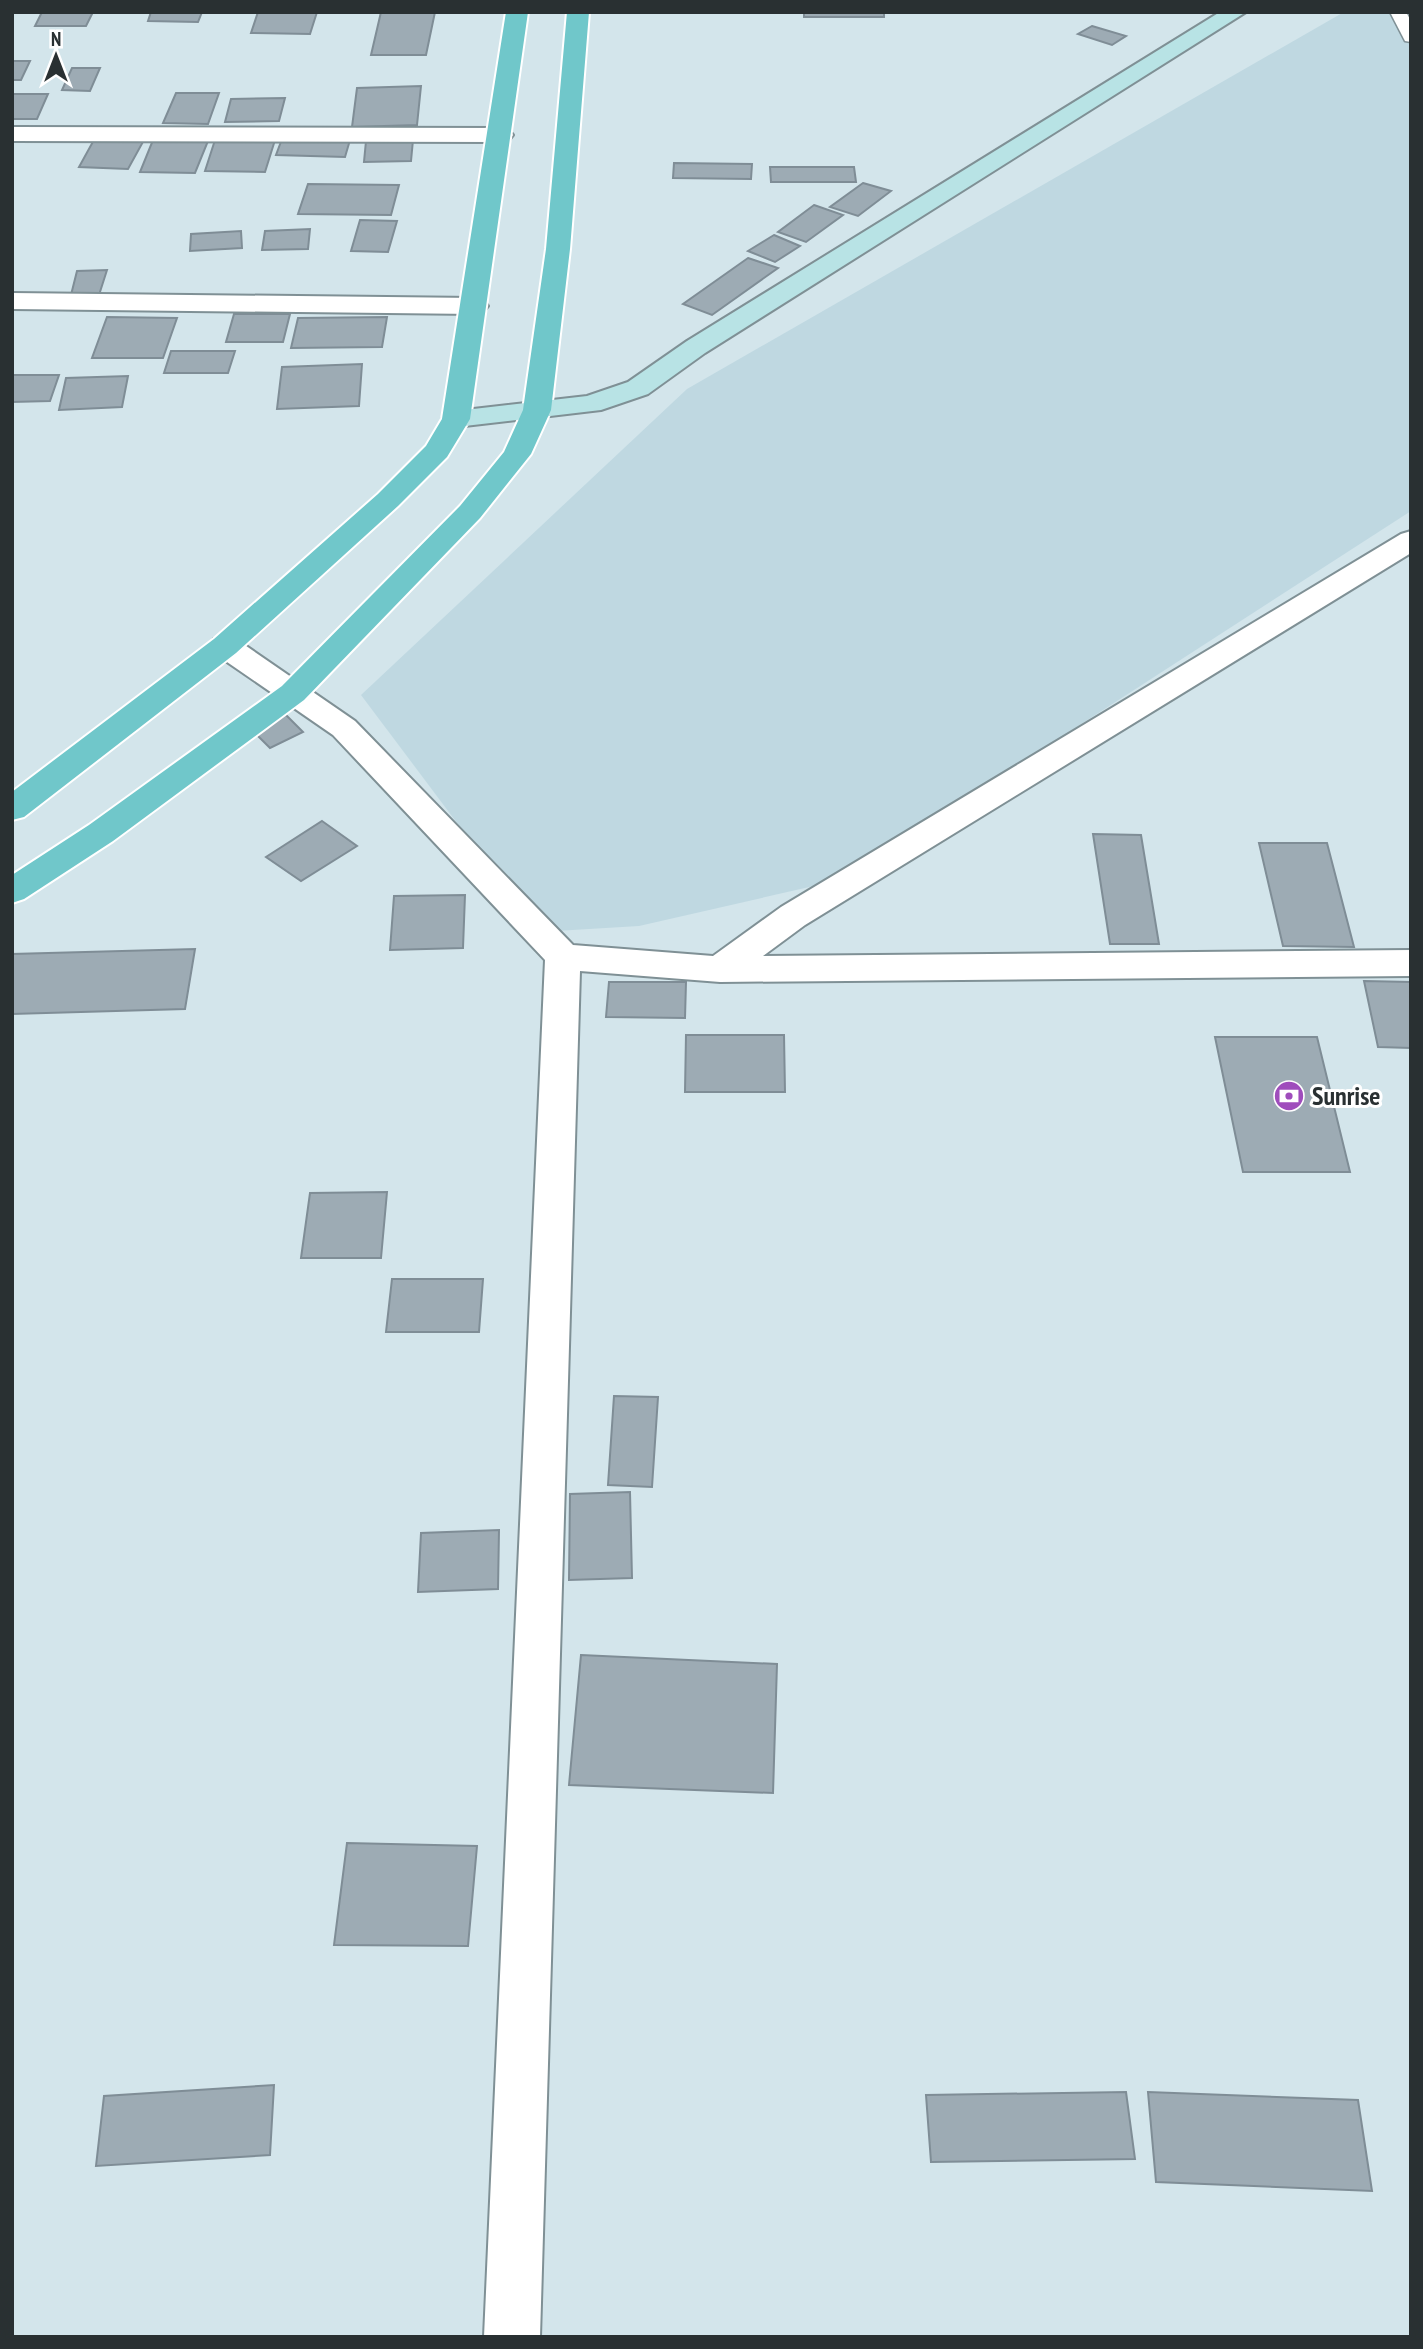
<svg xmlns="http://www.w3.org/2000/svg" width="1423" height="2349" viewBox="0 0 1423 2349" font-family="'PT Sans Narrow',sans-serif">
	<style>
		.built { fill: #bfd8e1 }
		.building { fill: #9dabb4; stroke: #7f8d96; stroke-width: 2 }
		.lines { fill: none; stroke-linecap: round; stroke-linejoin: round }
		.lane-casing { stroke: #7f9095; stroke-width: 3 }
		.street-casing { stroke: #7f9095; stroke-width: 4 }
		.secondary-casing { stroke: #7f9095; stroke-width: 4 }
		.primary-casing { stroke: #fff; stroke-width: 4 }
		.lane { fill: #fff; fill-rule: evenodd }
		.street { fill: #fff; fill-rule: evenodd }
		.secondary { fill: #b8e3e5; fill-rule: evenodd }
		.primary { fill: #70c7ca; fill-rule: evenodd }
		.labels { text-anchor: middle; stroke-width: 6; stroke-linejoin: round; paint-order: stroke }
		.poi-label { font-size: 26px; font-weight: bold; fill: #293032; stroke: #fff; text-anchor: start }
	</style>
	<rect width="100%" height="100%" fill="#d3e5eb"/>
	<path class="built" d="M1344 12H1411V511L840 880 639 926 539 932 361 695 687 389Z"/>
	<g class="building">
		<path d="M42 12H93L86 26H35Z"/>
		<path d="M151 12H202L198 22 148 21Z"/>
		<path d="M258 12H317L310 34 251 33Z"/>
		<path d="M381 12H435L426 55H371Z"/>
		<rect x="804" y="12" width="80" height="5"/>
		<path d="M1092 26 1126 36 1112 45 1078 34Z"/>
		<path d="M12 61H30L21 80H12Z"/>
		<path d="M72 68H100L90 91 62 90Z"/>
		<path d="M421 86 417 125 352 127 357 88Z"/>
		<path d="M176 93H219L208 124 163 123Z"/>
		<path d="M12 94H48L37 119H12Z"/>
		<path d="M285 98 279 121 225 122 231 99Z"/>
		<path d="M95 138 144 140 128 169 79 167Z"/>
		<path d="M282 139 350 140 345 157 276 155Z"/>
		<path d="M153 140 208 141 195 173 140 172Z"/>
		<path d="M215 140H275L265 172 205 171Z"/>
		<path d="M413 140 411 161 364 162 366 141Z"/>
		<path d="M674 163 752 164 751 179 673 178Z"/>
		<path d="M770 167H854L856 182H771Z"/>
		<path d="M863 183 891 191 858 216 830 207Z"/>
		<path d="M308 184 399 185 391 215 298 214Z"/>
		<path d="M814 205 843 215 806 242 778 232Z"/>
		<path d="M360 220 397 221 388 252 351 251Z"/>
		<path d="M310 229 308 249 262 250 265 231Z"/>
		<path d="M241 231 242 248 190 251 191 234Z"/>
		<path d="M774 235 800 246 775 262 748 251Z"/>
		<path d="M748 258 778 268 712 315 683 304Z"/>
		<path d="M107 270 99 295H71L77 271Z"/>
		<path d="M234 314H290L283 342H226Z"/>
		<path d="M107 317 177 318 163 358H92Z"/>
		<path d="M387 317 382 347 291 348 298 318Z"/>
		<path d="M171 351H235L228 373H164Z"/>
		<path d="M362 364 359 406 277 409 282 367Z"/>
		<path d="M12 375H59L50 401 12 402Z"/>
		<path d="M128 376 122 407 59 410 66 378Z"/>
		<path d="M276 705 303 732 270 748 242 720Z"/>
		<path d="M322 821 357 846 301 881 266 857Z"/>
		<path d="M1093 834 1141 835 1159 944H1110Z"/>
		<path d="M1259 843H1327L1354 947 1283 946Z"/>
		<path d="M465 895 463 948 390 950 394 896Z"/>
		<path d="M195 949 185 1009 12 1014V954Z"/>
		<path d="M1364 981 1411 982V1048L1378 1047Z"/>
		<path d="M609 982H686L685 1018 606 1017Z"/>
		<path d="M686 1035H784L785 1092H685Z"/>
		<path d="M1215 1037H1317L1350 1172H1243Z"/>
		<path d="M387 1192 381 1258H301L310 1193Z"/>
		<path d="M392 1279H483L479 1332H386Z"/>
		<path d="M614 1396 658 1397 652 1487 608 1485Z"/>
		<path d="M630 1492 632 1578 569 1580 570 1494Z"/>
		<path d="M499 1530 498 1589 418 1592 421 1533Z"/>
		<path d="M581 1655 777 1664 773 1793 569 1785Z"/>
		<path d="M347 1843 477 1846 468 1946 334 1945Z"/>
		<path d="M274 2085 270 2155 96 2166 104 2096Z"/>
		<path d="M1126 2092 1135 2159 931 2162 926 2095Z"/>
		<path d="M1148 2092 1358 2100 1372 2191 1156 2182Z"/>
	</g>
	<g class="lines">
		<g class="lane-casing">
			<path id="lane" d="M1390 12H1406L1411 21V42L1405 41Z"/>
		</g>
		<g class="street-casing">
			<g id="street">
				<path d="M12 127 501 128 509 130 513 135 509 140 501 142 12 141Z"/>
				<path d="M12 293 475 298 484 301 488 306 484 311 475 314 12 309Z"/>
				<path d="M1411 531V553L805 925 763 956 1411 950V976L720 982 580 971 540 2337H484L545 960 333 735 214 653 210 646 214 639 225 636 236 639 355 721 573 945 713 956 781 907 1401 534Z"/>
			</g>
		</g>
		<g class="secondary-casing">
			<path id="secondary" d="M1220 12H1246L705 353 648 394 601 410 456 427 446 425 442 419 446 413 456 411 587 396 628 382 687 341Z"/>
		</g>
		<g class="primary-casing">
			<g id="primary">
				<path d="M506 12H528L470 419 447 457 398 506 236 653 24 817 12 820V792L214 639 378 494 426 446 442 419Z"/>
				<path d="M567 12H589L570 249 551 410 531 454 480 518 304 700 113 841 24 899 12 903V875L89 825 282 686 460 506 504 452 523 410 546 249Z"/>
			</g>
		</g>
		<use href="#lane" class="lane"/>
		<use href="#street" class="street"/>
		<use href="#secondary" class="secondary"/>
		<use href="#primary" class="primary"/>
	</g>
	<defs>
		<g id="bank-disc" transform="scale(1.575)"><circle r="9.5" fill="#9f4dbc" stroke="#fff"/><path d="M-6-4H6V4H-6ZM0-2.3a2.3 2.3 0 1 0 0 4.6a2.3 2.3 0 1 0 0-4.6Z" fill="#fff"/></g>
	</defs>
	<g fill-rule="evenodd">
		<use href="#bank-disc" x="1289" y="1096"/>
	</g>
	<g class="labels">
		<g class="poi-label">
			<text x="1312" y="1105">Sunrise</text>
		</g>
	</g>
	<rect width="1423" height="2349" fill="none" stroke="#293032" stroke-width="28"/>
	<g transform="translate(56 56)" stroke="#ffffff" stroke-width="5" paint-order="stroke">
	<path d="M0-5L12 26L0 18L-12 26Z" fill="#293032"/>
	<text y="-10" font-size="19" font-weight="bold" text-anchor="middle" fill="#293032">N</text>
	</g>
</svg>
